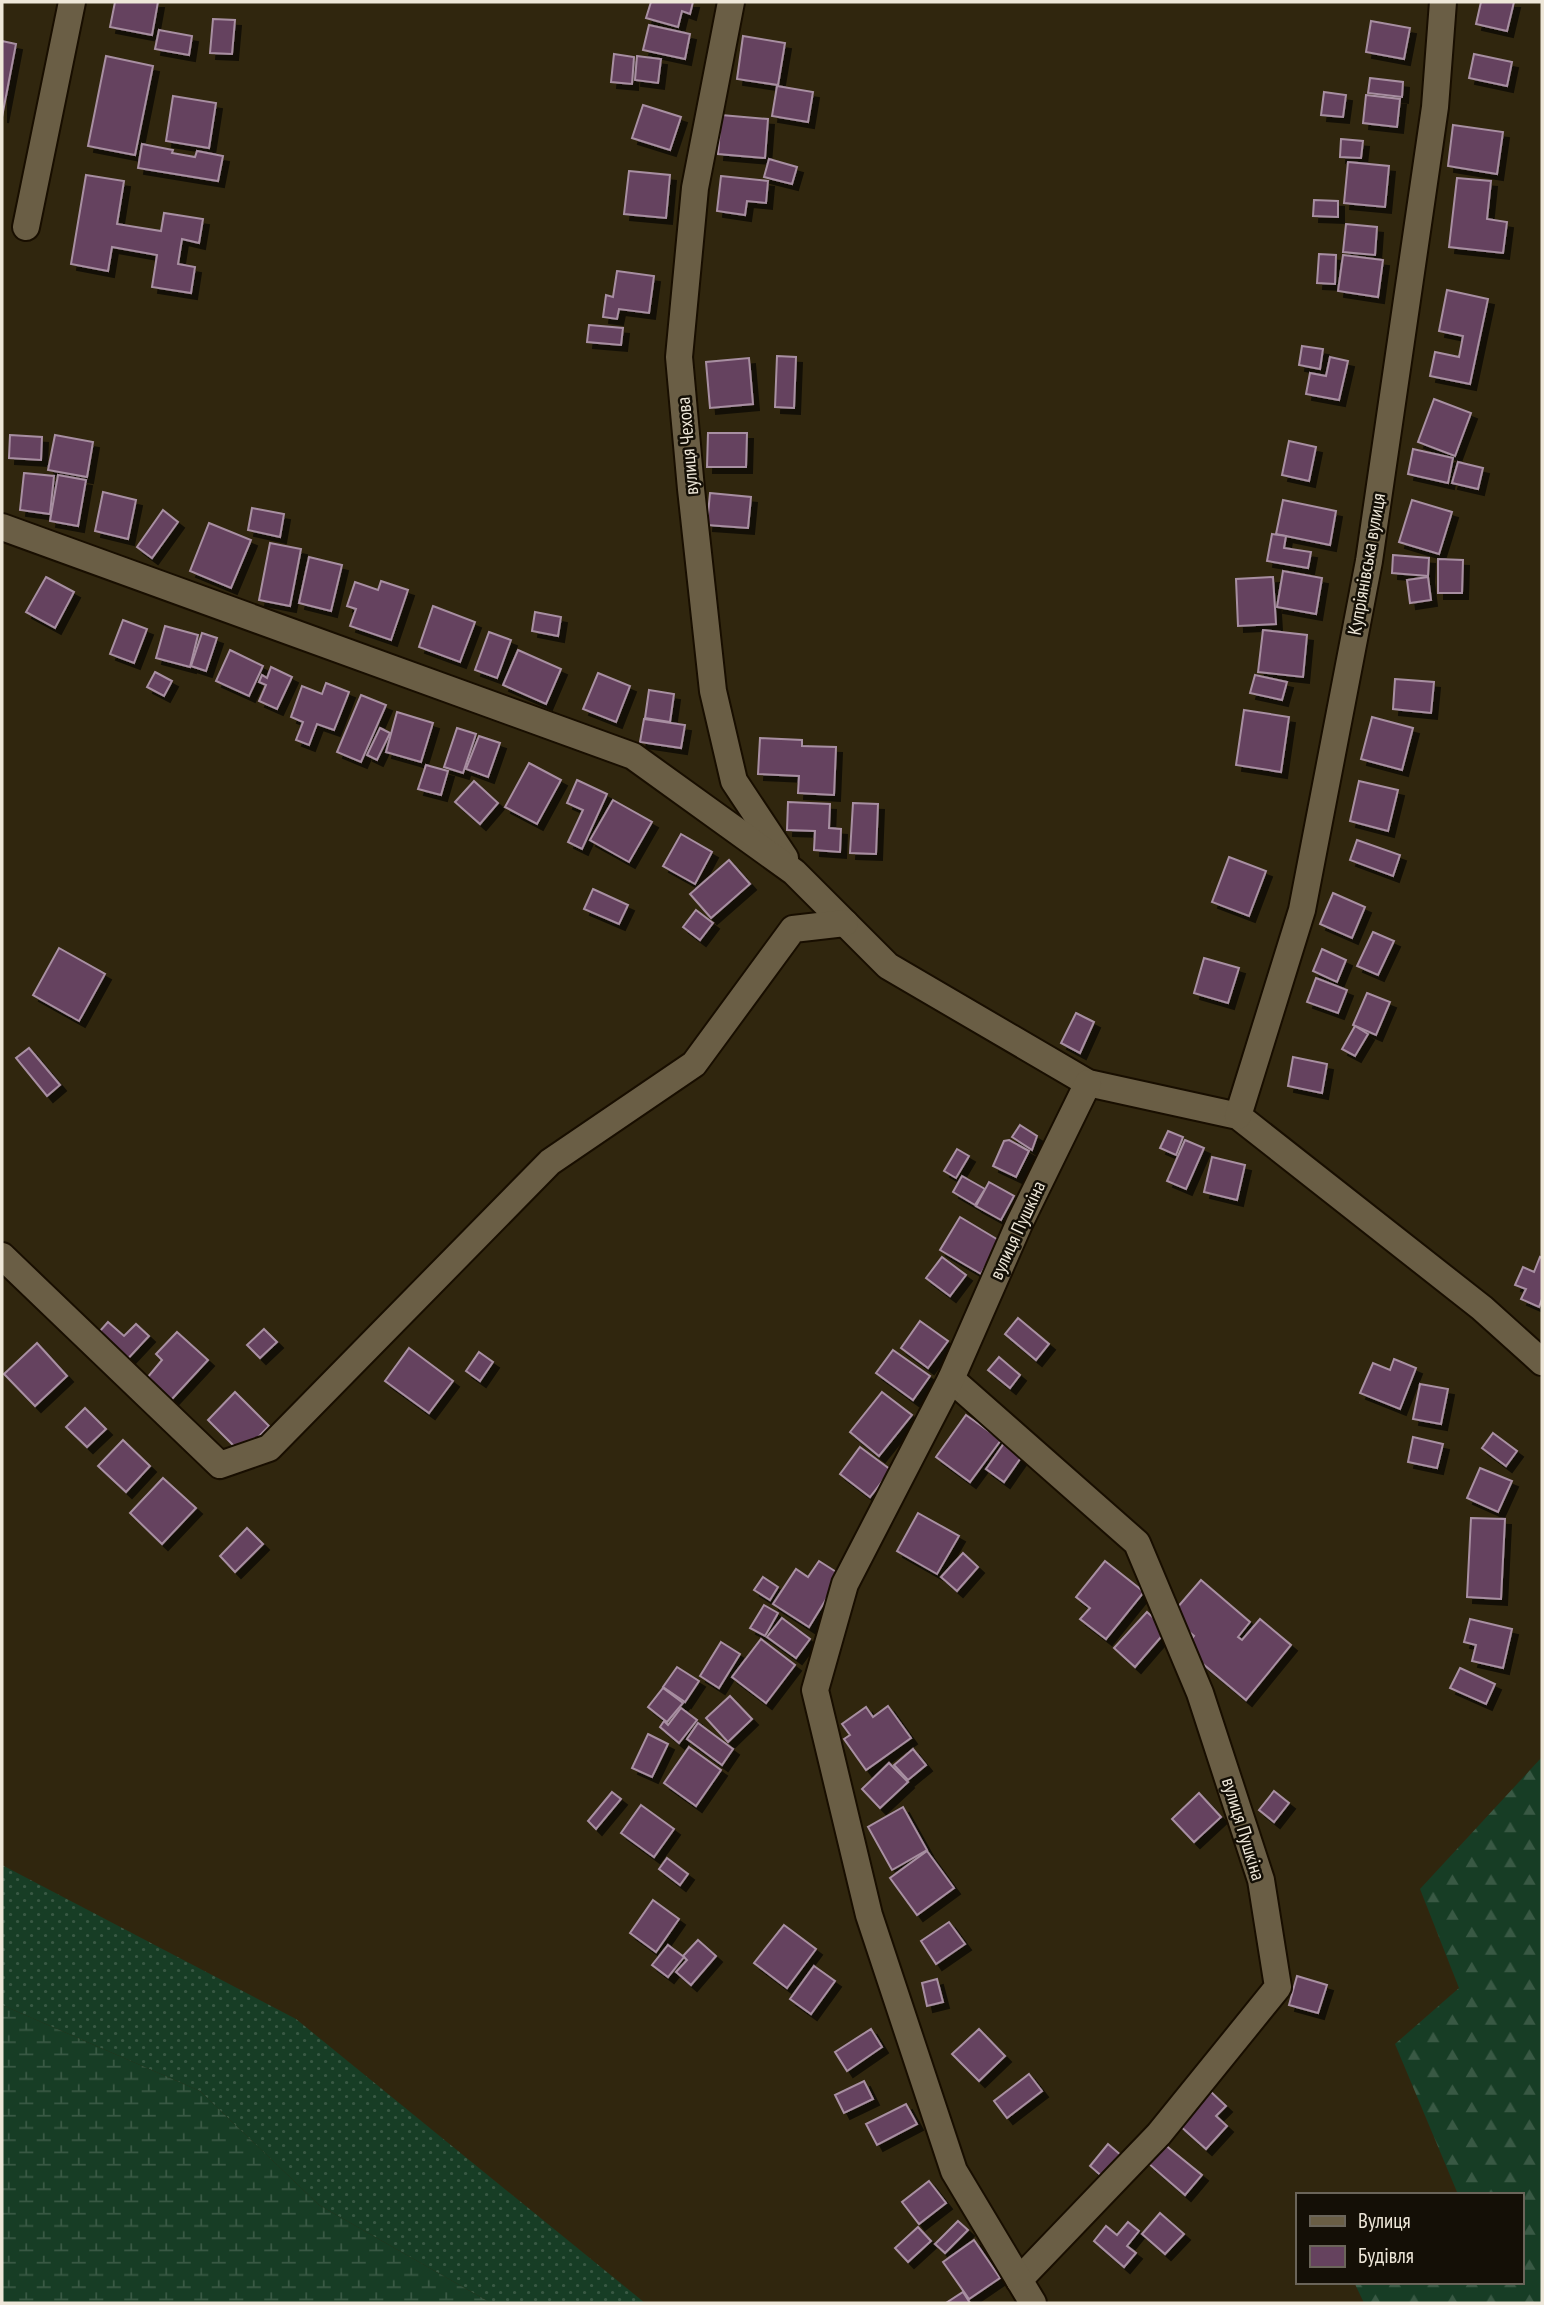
<svg xmlns="http://www.w3.org/2000/svg" width="1544" height="2305" viewBox="0 0 1544 2305" font-family="'PT Sans Narrow',sans-serif">
	<style>
		.grass { fill: url(#grass-dots) }
		.forest { fill: url(#forest-firs) }
		.wetland { fill: url(#wetland-marsh) }
		.building { fill: #65425e; stroke: #a88fa2; stroke-width: 2; filter: url(#shadow) }
		.lines { fill: none; stroke-linecap: round; stroke-linejoin: round }
		.minor-casing { stroke: #180e00; stroke-width: 30 }
		.minor { stroke: #6a5e45; stroke-width: 26 }
		.labels { text-anchor: middle; stroke-width: 5; stroke-linejoin: round; paint-order: stroke }
		.street-label { font-size: 19px; fill: #eee7d9; stroke: #140f06 }
	</style>
	<defs>
		<pattern id="grass-dots" width="8" height="8" patternUnits="userSpaceOnUse" patternTransform="scale(1.75)"><rect width="8" height="8" fill="#173d25"/><path d="M2 2h.1M6 6h.1" fill="none" stroke="#395944" stroke-width="1.8" stroke-linecap="round"/></pattern>
		<pattern id="forest-firs" width="22" height="20" patternUnits="userSpaceOnUse" patternTransform="scale(1.75)"><rect width="22" height="20" fill="#173d25"/><path d="M5 1l3.5 6h-7zM16 11l3.5 6h-7z" fill="#395944"/></pattern>
		<pattern id="wetland-marsh" width="20" height="14" patternUnits="userSpaceOnUse" patternTransform="scale(1.75)"><rect width="20" height="14" fill="#173d25"/><path d="M1 5h8M5 5V1M11 12h8M15 12V8" fill="none" stroke="#395944"/></pattern>
		<filter id="shadow"><feDropShadow dx="6" dy="6" stdDeviation="0" flood-color="#0009"/></filter>
	</defs>
	<rect width="100%" height="100%" fill="#30260e"/>
	<path class="grass" d="M2 1865 296 2019 645 2303H491L319 2205 200 2091 2 2005Z"/>
	<path class="forest" d="M1542 1757V2303H1364L1354 2282H1521V2195H1446L1457 2192 1395 2044 1459 1988 1420 1889Z"/>
	<path class="wetland" d="M2 2005 200 2091 319 2205 491 2303H2Z"/>
	<g class="building">
		<path d="M115 2H158L152 35 110 27Z"/>
		<path d="M651 2H693L690 14 682 11 678 27 646 18Z"/>
		<path d="M1481 2H1514L1507 31 1476 24Z"/>
		<path d="M213 19 235 20 232 54 210 53Z"/>
		<path d="M1371 21 1410 28 1404 59 1366 52Z"/>
		<path d="M649 25 690 34 685 59 643 50Z"/>
		<path d="M159 30 192 36 189 55 155 49Z"/>
		<path d="M743 36 785 43 778 85 737 79Z"/>
		<path d="M2 41 16 44 2 117Z"/>
		<path d="M614 54 634 57 632 84 611 82Z"/>
		<path d="M1474 54 1512 62 1507 86 1469 78Z"/>
		<path d="M106 56 153 66 135 155 88 146Z"/>
		<path d="M637 56 661 59 658 83 635 80Z"/>
		<path d="M1370 78 1403 82 1402 97 1368 93Z"/>
		<path d="M777 86 813 92 808 122 772 116Z"/>
		<path d="M1324 92 1346 95 1343 117 1321 115Z"/>
		<path d="M1366 95 1400 99 1397 127 1363 123Z"/>
		<path d="M173 96 216 103 209 148 166 141Z"/>
		<path d="M643 105 681 117 670 150 632 138Z"/>
		<path d="M721 115 768 119 765 158 718 154Z"/>
		<path d="M1453 125 1503 132 1497 174 1448 166Z"/>
		<path d="M1341 139 1363 141 1361 158 1340 157Z"/>
		<path d="M142 144 173 150 172 153 195 157 197 151 223 156 218 181 138 168Z"/>
		<path d="M769 159 797 167 792 184 764 177Z"/>
		<path d="M1348 162 1389 166 1385 207 1344 203Z"/>
		<path d="M629 171 670 175 666 218 624 214Z"/>
		<path d="M86 175 124 181 117 224 161 231 164 213 203 219 199 243 182 239 178 264 195 267 191 293 152 287 157 255 112 247 108 271 71 264Z"/>
		<path d="M721 176 768 181 766 203 747 201 745 215 717 211Z"/>
		<path d="M1457 178 1491 181 1487 219 1507 222 1503 253 1449 247Z"/>
		<path d="M1314 200 1338 201V217L1313 216Z"/>
		<path d="M1346 224 1377 227 1375 255 1343 252Z"/>
		<path d="M1319 254 1336 255 1335 284 1317 283Z"/>
		<path d="M1343 255 1383 260 1378 297 1338 291Z"/>
		<path d="M617 271 654 276 649 313 619 309 617 319 603 317 606 295 613 297Z"/>
		<path d="M1447 290 1488 299 1470 384 1430 376 1435 352 1459 357 1463 336 1439 331Z"/>
		<path d="M589 325 623 328 621 345 587 342Z"/>
		<path d="M1302 346 1323 349 1320 369 1299 365Z"/>
		<path d="M777 356 796 357 794 408 775 407Z"/>
		<path d="M1330 357 1348 361 1339 400 1306 394 1310 373 1326 376Z"/>
		<path d="M749 358 753 404 710 408 706 362Z"/>
		<path d="M1434 399 1471 413 1455 456 1418 442Z"/>
		<path d="M708 433H747L746 467H707Z"/>
		<path d="M10 435 42 437 41 460 9 458Z"/>
		<path d="M55 435 93 442 87 477 48 470Z"/>
		<path d="M1289 441 1316 447 1309 481 1282 475Z"/>
		<path d="M1413 449 1453 458 1448 483 1408 474Z"/>
		<path d="M1458 462 1483 468 1478 489 1452 483Z"/>
		<path d="M24 473 54 476 50 514 20 510Z"/>
		<path d="M58 475 86 480 78 526 50 521Z"/>
		<path d="M103 492 136 500 128 539 95 531Z"/>
		<path d="M710 493 751 497 748 528 707 525Z"/>
		<path d="M1283 500 1336 511 1330 545 1276 534Z"/>
		<path d="M1412 500 1452 512 1439 554 1399 542Z"/>
		<path d="M252 508 284 514 280 537 248 530Z"/>
		<path d="M163 510 178 522 152 558 137 547Z"/>
		<path d="M209 523 251 540 231 588 190 571Z"/>
		<path d="M1272 534 1286 536 1284 548 1311 552 1308 568 1267 561Z"/>
		<path d="M270 543 301 549 290 606 259 600Z"/>
		<path d="M1393 555 1429 558 1428 576 1392 573Z"/>
		<path d="M309 557 342 565 331 611 299 603Z"/>
		<path d="M1438 559 1463 560 1462 593H1438Z"/>
		<path d="M1283 571 1322 578 1316 614 1277 607Z"/>
		<path d="M46 577 74 592 55 628 26 612Z"/>
		<path d="M1273 577 1276 624 1238 626 1236 579Z"/>
		<path d="M1428 577 1431 600 1410 603 1407 580Z"/>
		<path d="M381 581 408 590 391 640 350 626 356 609 347 606 355 582 378 590Z"/>
		<path d="M433 606 475 622 460 662 419 647Z"/>
		<path d="M535 612 561 617 558 636 532 631Z"/>
		<path d="M123 620 147 629 134 663 110 654Z"/>
		<path d="M165 626 198 635 190 667 156 658Z"/>
		<path d="M1263 630 1307 635 1303 677 1258 672Z"/>
		<path d="M489 632 511 640 497 678 475 670Z"/>
		<path d="M202 633 217 638 206 671 191 666Z"/>
		<path d="M230 650 263 666 249 696 216 681Z"/>
		<path d="M518 650 561 669 546 704 503 685Z"/>
		<path d="M271 667 292 677 277 709 259 701 266 685 259 682 262 675 267 678Z"/>
		<path d="M155 672 172 681 164 696 147 687Z"/>
		<path d="M598 673 630 686 616 722 583 709Z"/>
		<path d="M1255 675 1287 682 1282 700 1250 693Z"/>
		<path d="M1395 679 1434 682 1431 713 1393 709Z"/>
		<path d="M326 683 349 692 334 730 317 724 309 745 296 740 303 722 291 717 302 686 322 694Z"/>
		<path d="M649 690 674 694 670 722 645 718Z"/>
		<path d="M361 695 386 705 361 762 337 752Z"/>
		<path d="M1244 710 1289 717 1281 772 1236 765Z"/>
		<path d="M397 712 433 723 421 762 386 752Z"/>
		<path d="M1372 717 1413 728 1402 770 1361 759Z"/>
		<path d="M644 719 685 725 681 748 640 742Z"/>
		<path d="M380 728 390 733 377 760 367 755Z"/>
		<path d="M457 728 476 734 463 773 444 767Z"/>
		<path d="M479 736 500 743 488 777 466 769Z"/>
		<path d="M760 738 802 740V746L836 747 834 795 798 793 799 776 758 774Z"/>
		<path d="M529 763 561 780 537 824 505 807Z"/>
		<path d="M426 765 448 771 441 795 418 789Z"/>
		<path d="M577 780 607 794 582 849 568 842 583 810 567 803Z"/>
		<path d="M474 781 498 803 480 824 455 802Z"/>
		<path d="M1359 781 1398 790 1388 831 1350 821Z"/>
		<path d="M613 800 652 822 629 862 590 840Z"/>
		<path d="M788 802 830 804 829 828 841 829 840 852 814 850 815 831 787 830Z"/>
		<path d="M853 803 878 804 876 854 850 853Z"/>
		<path d="M681 834 712 852 695 884 663 866Z"/>
		<path d="M1357 840 1400 855 1393 876 1350 860Z"/>
		<path d="M1229 857 1266 871 1249 916 1212 902Z"/>
		<path d="M729 860 750 884 711 918 690 894Z"/>
		<path d="M593 889 628 905 619 924 584 909Z"/>
		<path d="M1333 893 1365 907 1352 938 1320 924Z"/>
		<path d="M696 910 713 923 700 940 683 927Z"/>
		<path d="M1373 932 1394 941 1378 975 1357 966Z"/>
		<path d="M59 948 105 974 79 1021 33 995Z"/>
		<path d="M1322 949 1346 960 1337 982 1313 971Z"/>
		<path d="M1204 958 1239 968 1228 1003 1194 993Z"/>
		<path d="M1316 978 1347 990 1338 1013 1307 1002Z"/>
		<path d="M1367 993 1390 1002 1376 1035 1353 1025Z"/>
		<path d="M1076 1013 1094 1022 1080 1053 1061 1043Z"/>
		<path d="M1355 1026 1368 1034 1355 1056 1342 1049Z"/>
		<path d="M29 1048 60 1085 47 1096 16 1058Z"/>
		<path d="M1293 1057 1327 1064 1322 1093 1288 1086Z"/>
		<path d="M1020 1125 1037 1136 1032 1150 1012 1137Z"/>
		<path d="M1168 1131 1183 1137 1176 1155 1160 1148Z"/>
		<path d="M1009 1140 1029 1151 1016 1177 993 1166 1004 1141Z"/>
		<path d="M1185 1140 1204 1148 1186 1189 1167 1181Z"/>
		<path d="M957 1149 969 1156 956 1178 944 1171Z"/>
		<path d="M1212 1157 1245 1165 1237 1200 1204 1192Z"/>
		<path d="M962 1176 985 1189 975 1205 953 1192Z"/>
		<path d="M989 1182 1014 1196 1001 1220 976 1206Z"/>
		<path d="M960 1217 1000 1241 981 1274 940 1250Z"/>
		<path d="M942 1257 966 1275 950 1296 926 1278Z"/>
		<path d="M1540 1257 1542 1258V1299L1539 1307 1521 1299 1526 1289 1515 1285 1523 1267 1534 1272Z"/>
		<path d="M1018 1318 1049 1344 1036 1360 1005 1334Z"/>
		<path d="M920 1321 948 1341 928 1368 901 1348Z"/>
		<path d="M108 1322 124 1336 136 1324 149 1336 123 1364 99 1332Z"/>
		<path d="M264 1329 277 1342 260 1358 247 1345Z"/>
		<path d="M177 1332 208 1360 171 1400 147 1378 162 1360 156 1354Z"/>
		<path d="M37 1343 67 1376 35 1406 4 1374Z"/>
		<path d="M409 1348 453 1381 429 1413 385 1381Z"/>
		<path d="M893 1350 930 1376 913 1400 876 1373Z"/>
		<path d="M479 1352 493 1362 480 1381 466 1371Z"/>
		<path d="M999 1357 1020 1375 1010 1388 988 1370Z"/>
		<path d="M1394 1359 1416 1368 1400 1409 1360 1393 1373 1363 1390 1370Z"/>
		<path d="M1420 1384 1448 1389 1441 1424 1413 1419Z"/>
		<path d="M235 1392 269 1426 242 1454 208 1420Z"/>
		<path d="M882 1392 912 1415 879 1456 850 1432Z"/>
		<path d="M85 1408 106 1429 87 1447 66 1427Z"/>
		<path d="M966 1415 1001 1440 970 1482 936 1457Z"/>
		<path d="M1493 1433 1517 1451 1506 1466 1482 1448Z"/>
		<path d="M1413 1437 1443 1444 1437 1468 1408 1462Z"/>
		<path d="M1007 1439 1025 1452 1004 1482 986 1469Z"/>
		<path d="M123 1440 150 1466 126 1492 98 1466Z"/>
		<path d="M860 1447 891 1470 870 1497 840 1474Z"/>
		<path d="M1480 1468 1512 1481 1498 1512 1467 1498Z"/>
		<path d="M163 1478 196 1508 162 1544 130 1513Z"/>
		<path d="M918 1513 959 1536 937 1574 897 1551Z"/>
		<path d="M1471 1518 1505 1519 1501 1599 1467 1597Z"/>
		<path d="M247 1528 263 1544 235 1572 220 1556Z"/>
		<path d="M963 1553 978 1567 957 1591 941 1577Z"/>
		<path d="M819 1561 841 1575 809 1627 773 1604 796 1569 808 1577Z"/>
		<path d="M1105 1561 1144 1592 1106 1639 1080 1619 1090 1608 1076 1597Z"/>
		<path d="M763 1577 778 1587 770 1600 754 1590Z"/>
		<path d="M1201 1580 1250 1622 1238 1637 1242 1640 1260 1619 1291 1645 1246 1700 1184 1648 1194 1636 1170 1616Z"/>
		<path d="M764 1605 778 1613 765 1636 750 1628Z"/>
		<path d="M1147 1612 1167 1630 1135 1667 1114 1648Z"/>
		<path d="M782 1618 810 1639 796 1658 767 1637Z"/>
		<path d="M1470 1619 1512 1629 1503 1668 1472 1661 1476 1645 1464 1642Z"/>
		<path d="M761 1639 795 1665 766 1703 732 1677Z"/>
		<path d="M721 1642 740 1654 719 1688 700 1676Z"/>
		<path d="M677 1667 699 1681 685 1702 663 1687Z"/>
		<path d="M1460 1668 1495 1684 1486 1704 1450 1688Z"/>
		<path d="M663 1688 683 1703 667 1722 648 1707Z"/>
		<path d="M730 1696 752 1719 728 1742 706 1718Z"/>
		<path d="M888 1706 911 1738 866 1770 844 1739 850 1735 842 1724 866 1707 873 1717Z"/>
		<path d="M681 1708 697 1720 679 1743 660 1727 664 1721 668 1725Z"/>
		<path d="M698 1723 733 1749 722 1765 687 1739Z"/>
		<path d="M648 1734 668 1744 652 1777 632 1768Z"/>
		<path d="M689 1747 721 1770 696 1806 664 1783Z"/>
		<path d="M913 1749 926 1765 908 1780 894 1765Z"/>
		<path d="M889 1763 908 1782 880 1808 862 1789Z"/>
		<path d="M1274 1791 1289 1803 1274 1822 1259 1810Z"/>
		<path d="M612 1792 621 1799 596 1829 588 1821Z"/>
		<path d="M1199 1793 1221 1817 1194 1842 1172 1819Z"/>
		<path d="M641 1805 674 1829 654 1857 621 1833Z"/>
		<path d="M903 1807 927 1850 892 1870 868 1827Z"/>
		<path d="M927 1851 954 1888 917 1915 890 1878Z"/>
		<path d="M667 1858 688 1874 680 1885 659 1869Z"/>
		<path d="M653 1900 679 1919 656 1952 630 1933Z"/>
		<path d="M949 1922 965 1944 936 1964 921 1941Z"/>
		<path d="M784 1925 816 1949 787 1988 754 1963Z"/>
		<path d="M698 1940 716 1956 691 1985 676 1972 687 1960 683 1956Z"/>
		<path d="M668 1945 684 1957 668 1977 652 1965Z"/>
		<path d="M814 1966 835 1981 811 2014 790 1999Z"/>
		<path d="M1297 1976 1327 1985 1318 2013 1289 2005Z"/>
		<path d="M937 1979 943 2002 927 2006 922 1983Z"/>
		<path d="M871 2029 882 2047 847 2071 835 2052Z"/>
		<path d="M979 2029 1005 2056 979 2081 952 2054Z"/>
		<path d="M1029 2074 1042 2091 1007 2118 994 2101Z"/>
		<path d="M864 2081 873 2099 844 2113 835 2095Z"/>
		<path d="M1210 2091 1226 2106 1216 2116 1227 2126 1206 2149 1179 2125Z"/>
		<path d="M906 2104 917 2124 877 2145 866 2124Z"/>
		<path d="M1108 2144 1122 2156 1104 2178 1090 2166Z"/>
		<path d="M1164 2144 1202 2175 1185 2195 1148 2163Z"/>
		<path d="M929 2181 946 2203 919 2224 902 2202Z"/>
		<path d="M1160 2213 1184 2234 1165 2254 1142 2234Z"/>
		<path d="M958 2221 968 2230 945 2253 935 2244Z"/>
		<path d="M1128 2222 1139 2231 1127 2246 1136 2253 1124 2267 1094 2241 1106 2226 1117 2235Z"/>
		<path d="M918 2227 931 2241 908 2262 895 2248Z"/>
		<path d="M974 2240 1000 2278 969 2299 943 2262Z"/>
		<path d="M963 2292 970 2303H946Z"/>
	</g>
	<g class="lines">
		<g class="minor-casing">
			<g id="minor">
				<path d="M731 2 695 188 679 357 691 489 713 691 734 781 785 858"/>
				<path d="M26 227 72 2"/>
				<path d="M2 527 633 756 794 872 888 966 1088 1083 1238 1116 1482 1308 1542 1362"/>
				<path d="M1238 1116 1302 910 1369 561 1435 107 1443 2"/>
				<path d="M2 1256 220 1465 269 1448 550 1162 694 1064 793 929 845 923"/>
				<path d="M951 1379 1137 1543 1200 1693 1261 1880 1278 1987 1159 2134 1019 2280"/>
				<path d="M1033 2303 954 2171 869 1915 815 1690 845 1584 951 1379 1019 1224 1088 1083"/>
			</g>
		</g>
		<use href="#minor" class="minor"/>
	</g>
	<g class="labels">
		<g class="street-label">
			<text transform="translate(687 446) rotate(-95)" y="7">вулиця Чехова</text>
			<text transform="translate(1366 564) rotate(-80)" y="7">Купріянівська вулиця</text>
			<text transform="translate(1017 1230) rotate(-65)" y="7">вулиця Пушкіна</text>
			<text transform="translate(1244 1829) rotate(73)" y="7">вулиця Пушкіна</text>
		</g>
	</g>
	<rect width="1544" height="2305" fill="none" stroke="#eee7d9" stroke-width="7"/>
	<rect x="1296" y="2193" width="228" height="91" fill="#140f06" stroke="#6b655a" stroke-width="2"/>
	<rect x="1310" y="2216" width="35" height="10" fill="#6a5e45" stroke="#6b655a" stroke-width="2"/>
	<text x="1358" y="2228" font-size="21" fill="#eee7d9">Вулиця</text>
	<rect x="1310" y="2246" width="35" height="21" fill="#65425e" stroke="#6b655a" stroke-width="2"/>
	<text x="1358" y="2263" font-size="21" fill="#eee7d9">Будівля</text>
</svg>
